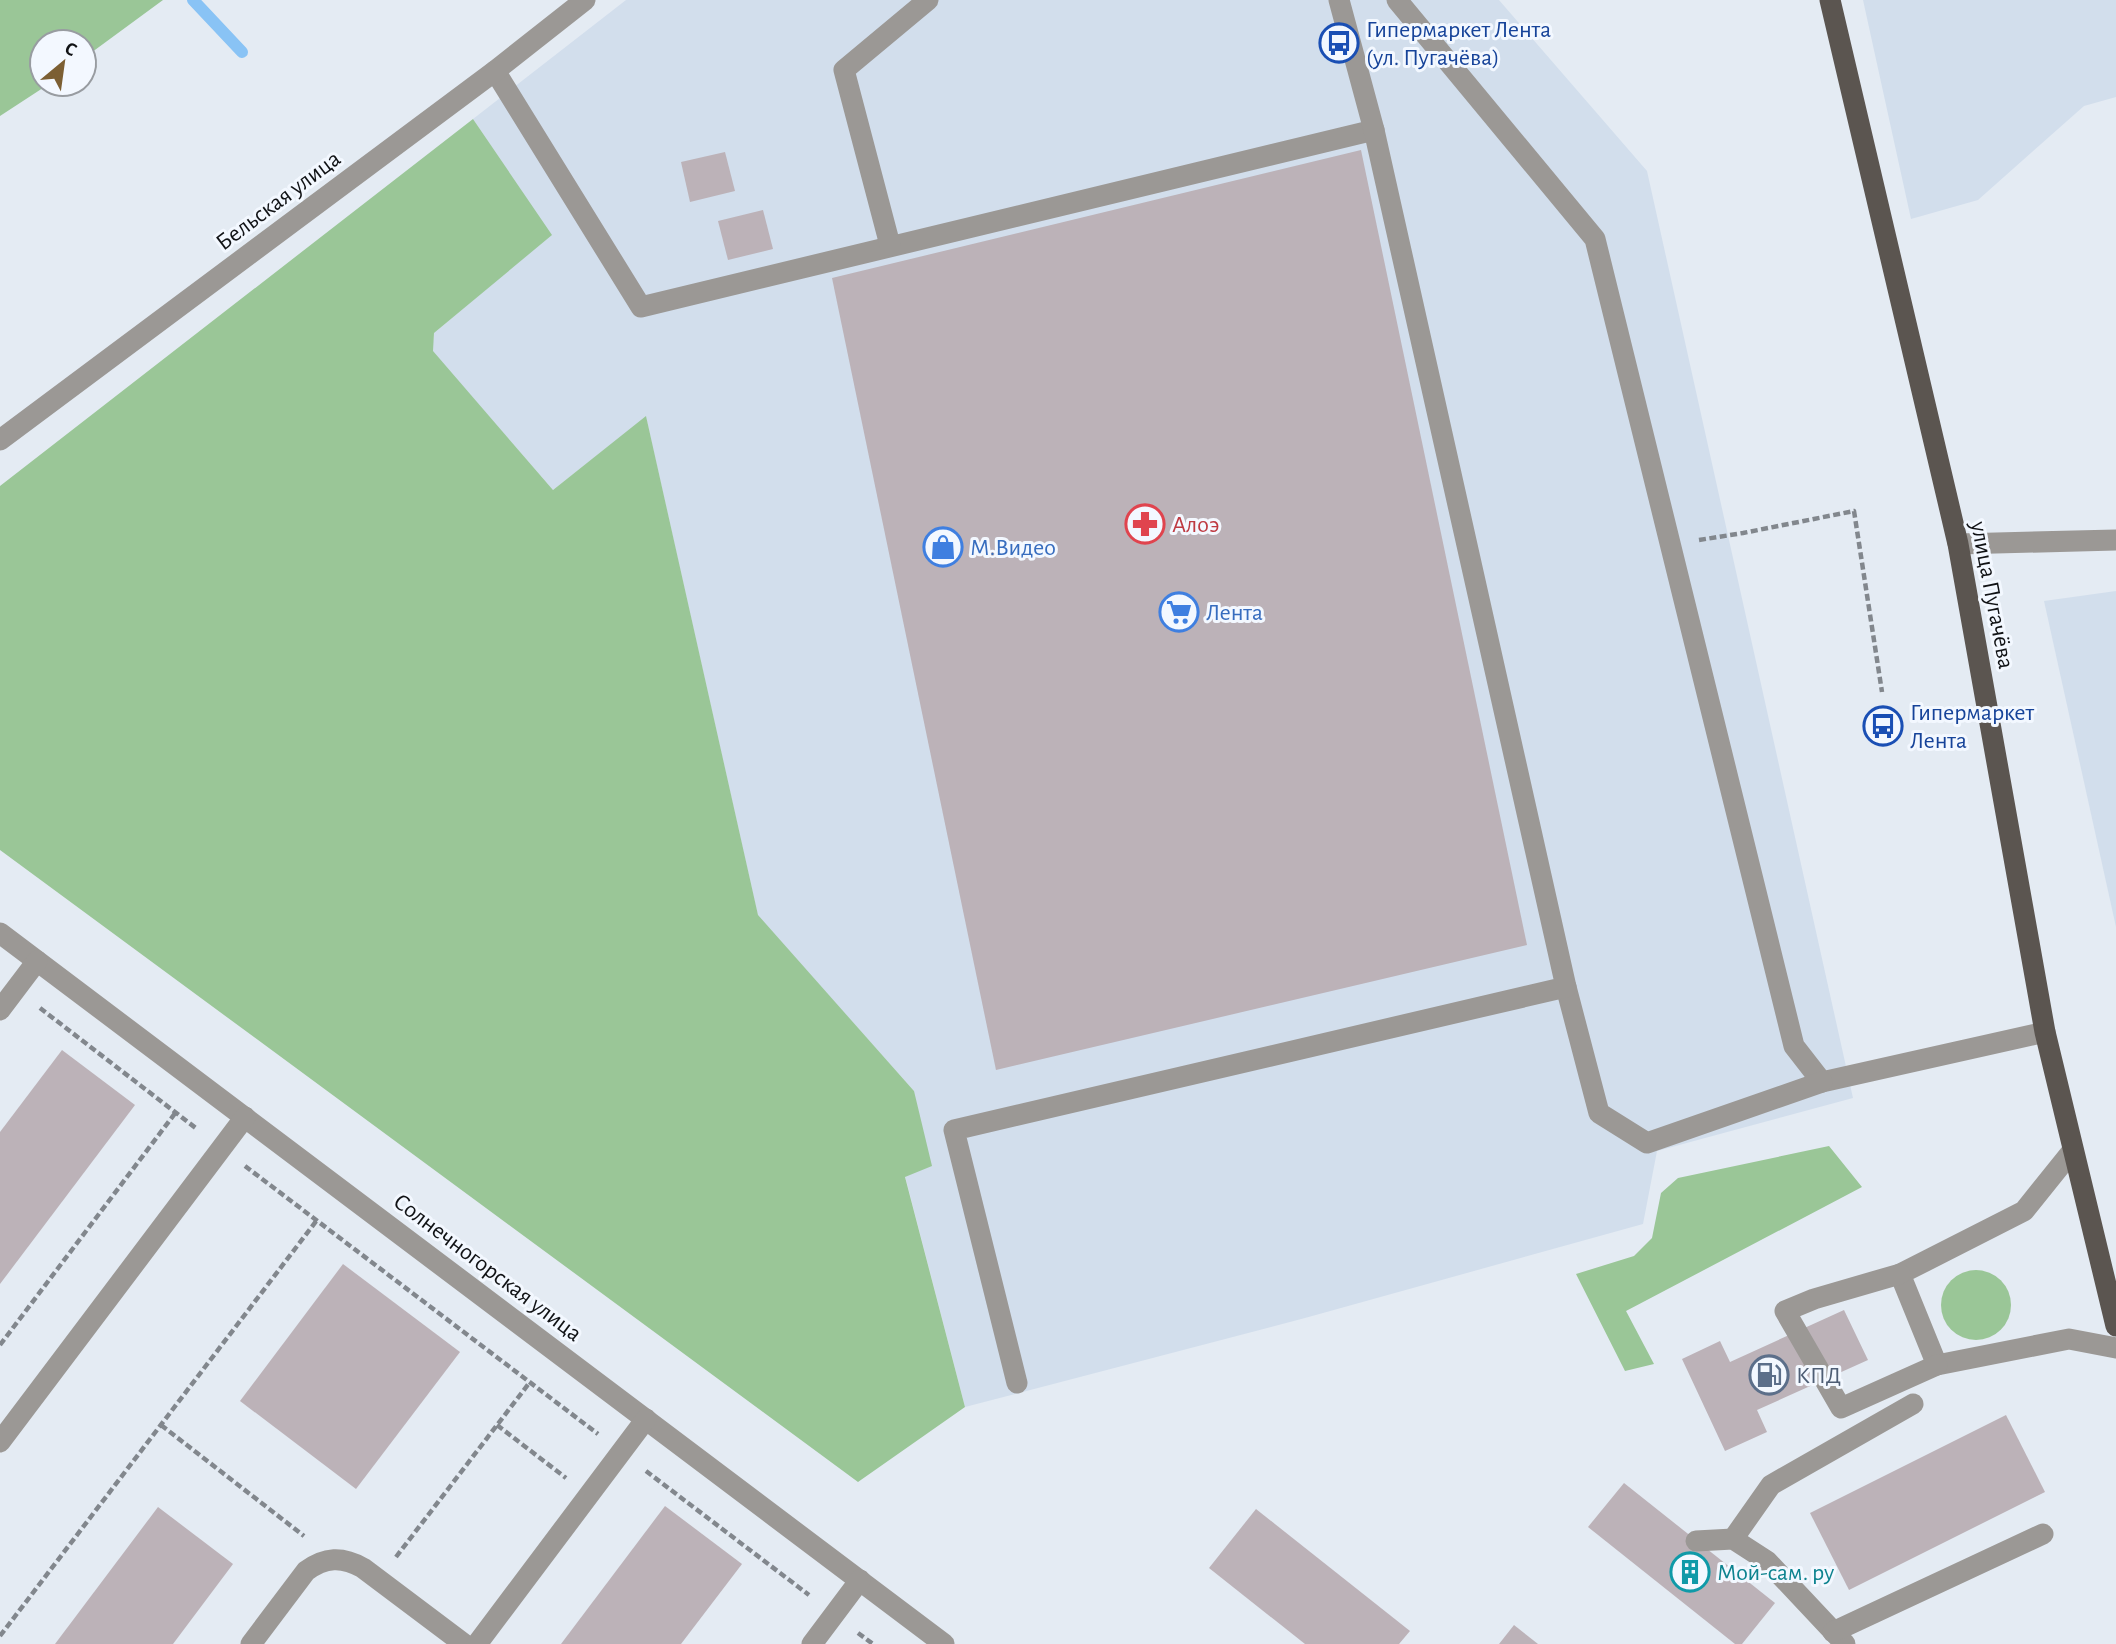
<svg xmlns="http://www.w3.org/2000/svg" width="2116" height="1644" viewBox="0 0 2116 1644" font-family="'Alegreya Sans',sans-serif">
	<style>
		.built { fill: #d2deec }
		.green { fill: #9ac697 }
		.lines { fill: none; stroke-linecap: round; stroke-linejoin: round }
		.stream { stroke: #89c3f5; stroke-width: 12 }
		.building { fill: #bcb2b8 }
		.path { stroke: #82878d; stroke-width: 4.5; stroke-dasharray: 7 3.5; stroke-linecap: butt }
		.minor { stroke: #9b9895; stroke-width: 21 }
		.major { stroke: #5b5550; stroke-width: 21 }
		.labels { text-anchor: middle; stroke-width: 6; stroke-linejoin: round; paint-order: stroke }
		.transit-label { font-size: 24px; fill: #164399; stroke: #f3f8ff; text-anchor: start }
		.street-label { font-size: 24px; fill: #101215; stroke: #f3f8ff }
		.health-label { font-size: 24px; fill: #be3a42; stroke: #f3f8ff; text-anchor: start }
		.shop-label { font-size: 24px; fill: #366cbe; stroke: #f3f8ff; text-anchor: start }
		.service-label { font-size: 24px; fill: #4e5e75; stroke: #f3f8ff; text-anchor: start }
		.culture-label { font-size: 24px; fill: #0d838f; stroke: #f3f8ff; text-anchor: start }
	</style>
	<rect width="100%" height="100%" fill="#e4ebf3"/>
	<g class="built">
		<path d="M626 0H1499L1647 171 1853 1098 1657 1151 1643 1224 1305 1318 965 1407 905 1176 914 1091 758 916 646 417 553 490 432 351 434 333 551 235 473 119Z"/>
		<path d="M1863 0H2116V97L2084 106 1978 200 1911 219Z"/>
		<path d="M2116 591V927L2044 601Z"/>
	</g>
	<g class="green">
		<path d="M0 0H163L84 58V42H42V84H49L0 116Z"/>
		<path d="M473 119 552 235 434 333 433 351 553 490 646 416 758 915 914 1091 932 1166 905 1177 965 1407 858 1482 0 850V486Z"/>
		<path d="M1829 1146 1862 1187 1626 1311 1654 1364 1625 1371 1576 1274 1634 1256 1652 1238 1661 1193 1678 1178Z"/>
		<circle cx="1976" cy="1305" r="35"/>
	</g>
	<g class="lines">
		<path class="stream" d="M193 0 242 52"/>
	</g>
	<g class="building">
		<path d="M1361 150 1527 945 996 1070 832 278Z"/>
		<path d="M725 152 735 191 690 202 681 162Z"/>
		<path d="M763 210 773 249 728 260 718 221Z"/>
		<path d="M62 1050 135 1105 0 1284V1132Z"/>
		<path d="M343 1264 460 1352 356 1489 240 1401Z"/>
		<path d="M1844 1310 1868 1360 1757 1410 1767 1432 1725 1451 1682 1359 1720 1341 1730 1362Z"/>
		<path d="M2006 1415 2045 1492 1849 1590 1810 1513Z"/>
		<path d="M1624 1483 1775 1603 1742 1644H1735L1588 1527Z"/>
		<path d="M665 1506 742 1564 681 1644H561Z"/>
		<path d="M158 1507 233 1564 173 1644H55Z"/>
		<path d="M1256 1509 1410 1631 1399 1644H1305L1209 1568Z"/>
		<path d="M1514 1625 1538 1644H1499Z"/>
	</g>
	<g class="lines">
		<g class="path">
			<path d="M1699 540 1743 533 1854 511 1882 692"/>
			<path d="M40 1008 197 1129"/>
			<path d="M245 1166 598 1434"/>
			<path d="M0 1345 176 1112"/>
			<path d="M161 1425 304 1536"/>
			<path d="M497 1425 566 1478"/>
			<path d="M646 1471 809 1595"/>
			<path d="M396 1557 530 1382"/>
			<path d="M858 1633 873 1644"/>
			<path d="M0 1636 317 1220"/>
		</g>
		<g class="minor">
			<path d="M1397 0 1595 239 1794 1046 1822 1082 2045 1032"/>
			<path d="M495 71 641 307 1374 130"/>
			<path d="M890 245 844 70 928 0"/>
			<path d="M0 440 495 71 585 0"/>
			<path d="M1958 544 2116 540"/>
			<path d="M0 933 944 1644"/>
			<path d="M1566 987 1599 1113 1647 1143 1822 1082"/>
			<path d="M0 1010 37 961"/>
			<path d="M2073 1150 2024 1211 1900 1274 1937 1365 2069 1339 2116 1348"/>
			<path d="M1900 1274 1814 1299 1785 1311 1841 1408 1937 1365"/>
			<path d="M1017 1383 954 1130 1566 987 1374 130 1339 0"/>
			<path d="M0 1442 245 1117"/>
			<path d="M1733 1539 1771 1485 1913 1404"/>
			<path d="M1696 1541 1733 1539 1767 1561 1845 1644"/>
			<path d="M1833 1632 2043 1534"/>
			<path d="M251 1644 306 1571C325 1557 342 1556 363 1568L464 1644"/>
			<path d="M477 1644 646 1419"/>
			<path d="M812 1644 860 1580"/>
		</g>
		<path class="major" d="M1830 0 1958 544 2045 1032 2116 1326"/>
	</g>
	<defs>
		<g id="bus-ring" transform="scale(2.0125)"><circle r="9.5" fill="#f3f8ff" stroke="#1a4fb4" stroke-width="1.5"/><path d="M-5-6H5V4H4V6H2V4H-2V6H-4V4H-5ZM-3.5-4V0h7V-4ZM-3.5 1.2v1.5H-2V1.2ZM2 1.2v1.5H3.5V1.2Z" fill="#1a4fb4"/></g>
		<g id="pharmacy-ring" transform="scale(2.0125)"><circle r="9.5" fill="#f3f8ff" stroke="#e0444e" stroke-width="1.5"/><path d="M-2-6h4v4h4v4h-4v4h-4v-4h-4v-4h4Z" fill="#e0444e"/></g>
		<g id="shop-ring" transform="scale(2.0125)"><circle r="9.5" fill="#f3f8ff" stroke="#3f7fe0" stroke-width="1.5"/><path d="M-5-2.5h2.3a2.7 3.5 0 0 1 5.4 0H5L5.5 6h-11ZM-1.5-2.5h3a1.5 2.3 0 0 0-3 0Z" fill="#3f7fe0"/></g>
		<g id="supermarket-ring" transform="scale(2.0125)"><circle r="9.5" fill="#f3f8ff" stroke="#3f7fe0" stroke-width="1.5"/><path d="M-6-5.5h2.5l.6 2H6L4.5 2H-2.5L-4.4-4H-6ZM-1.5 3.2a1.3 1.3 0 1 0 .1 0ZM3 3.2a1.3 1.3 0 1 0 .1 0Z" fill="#3f7fe0"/></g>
		<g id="fuel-ring" transform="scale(2.0125)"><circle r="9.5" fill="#f3f8ff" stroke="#5c6f8a" stroke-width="1.5"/><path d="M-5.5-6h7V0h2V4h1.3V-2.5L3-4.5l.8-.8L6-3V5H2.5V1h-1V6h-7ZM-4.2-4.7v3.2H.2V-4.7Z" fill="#5c6f8a"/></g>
		<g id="building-ring" transform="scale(2.0125)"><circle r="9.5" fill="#f3f8ff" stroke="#0f9aa8" stroke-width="1.5"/><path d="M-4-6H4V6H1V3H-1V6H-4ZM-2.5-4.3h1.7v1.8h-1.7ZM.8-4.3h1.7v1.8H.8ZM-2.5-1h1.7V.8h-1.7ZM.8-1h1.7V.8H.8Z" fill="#0f9aa8"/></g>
	</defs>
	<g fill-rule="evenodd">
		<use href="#bus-ring" x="1339" y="43"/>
		<use href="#pharmacy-ring" x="1145" y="524"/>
		<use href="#shop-ring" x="943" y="547"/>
		<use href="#supermarket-ring" x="1179" y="612"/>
		<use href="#bus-ring" x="1883" y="726"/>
		<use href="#fuel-ring" x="1769" y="1375"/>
		<use href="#building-ring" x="1690" y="1572"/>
	</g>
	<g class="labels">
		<g class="transit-label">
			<text x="1366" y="37">Гипермаркет Лента<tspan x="1366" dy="28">(ул. Пугачёва)</tspan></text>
			<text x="1910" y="720">Гипермаркет<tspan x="1910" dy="28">Лента</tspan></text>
		</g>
		<g class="street-label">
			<text transform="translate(278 200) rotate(-37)" y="8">Бельская улица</text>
			<text transform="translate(1993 595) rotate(79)" y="8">улица Пугачёва</text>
			<text transform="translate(488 1267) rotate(37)" y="8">Солнечногорская улица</text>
		</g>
		<g class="health-label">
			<text x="1172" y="532">Алоэ</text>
		</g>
		<g class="shop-label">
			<text x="970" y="555">М.Видео</text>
			<text x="1206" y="620">Лента</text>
		</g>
		<g class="service-label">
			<text x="1796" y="1383">КПД</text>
		</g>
		<g class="culture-label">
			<text x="1717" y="1580">Мой-сам. ру</text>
		</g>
	</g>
	<g transform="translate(63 63) rotate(29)"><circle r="33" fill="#f3f8ff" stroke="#989ca1" stroke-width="2"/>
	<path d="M0-5L12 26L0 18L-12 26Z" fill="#7c5f33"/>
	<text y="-10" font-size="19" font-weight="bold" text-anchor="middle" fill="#101215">С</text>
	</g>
</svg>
